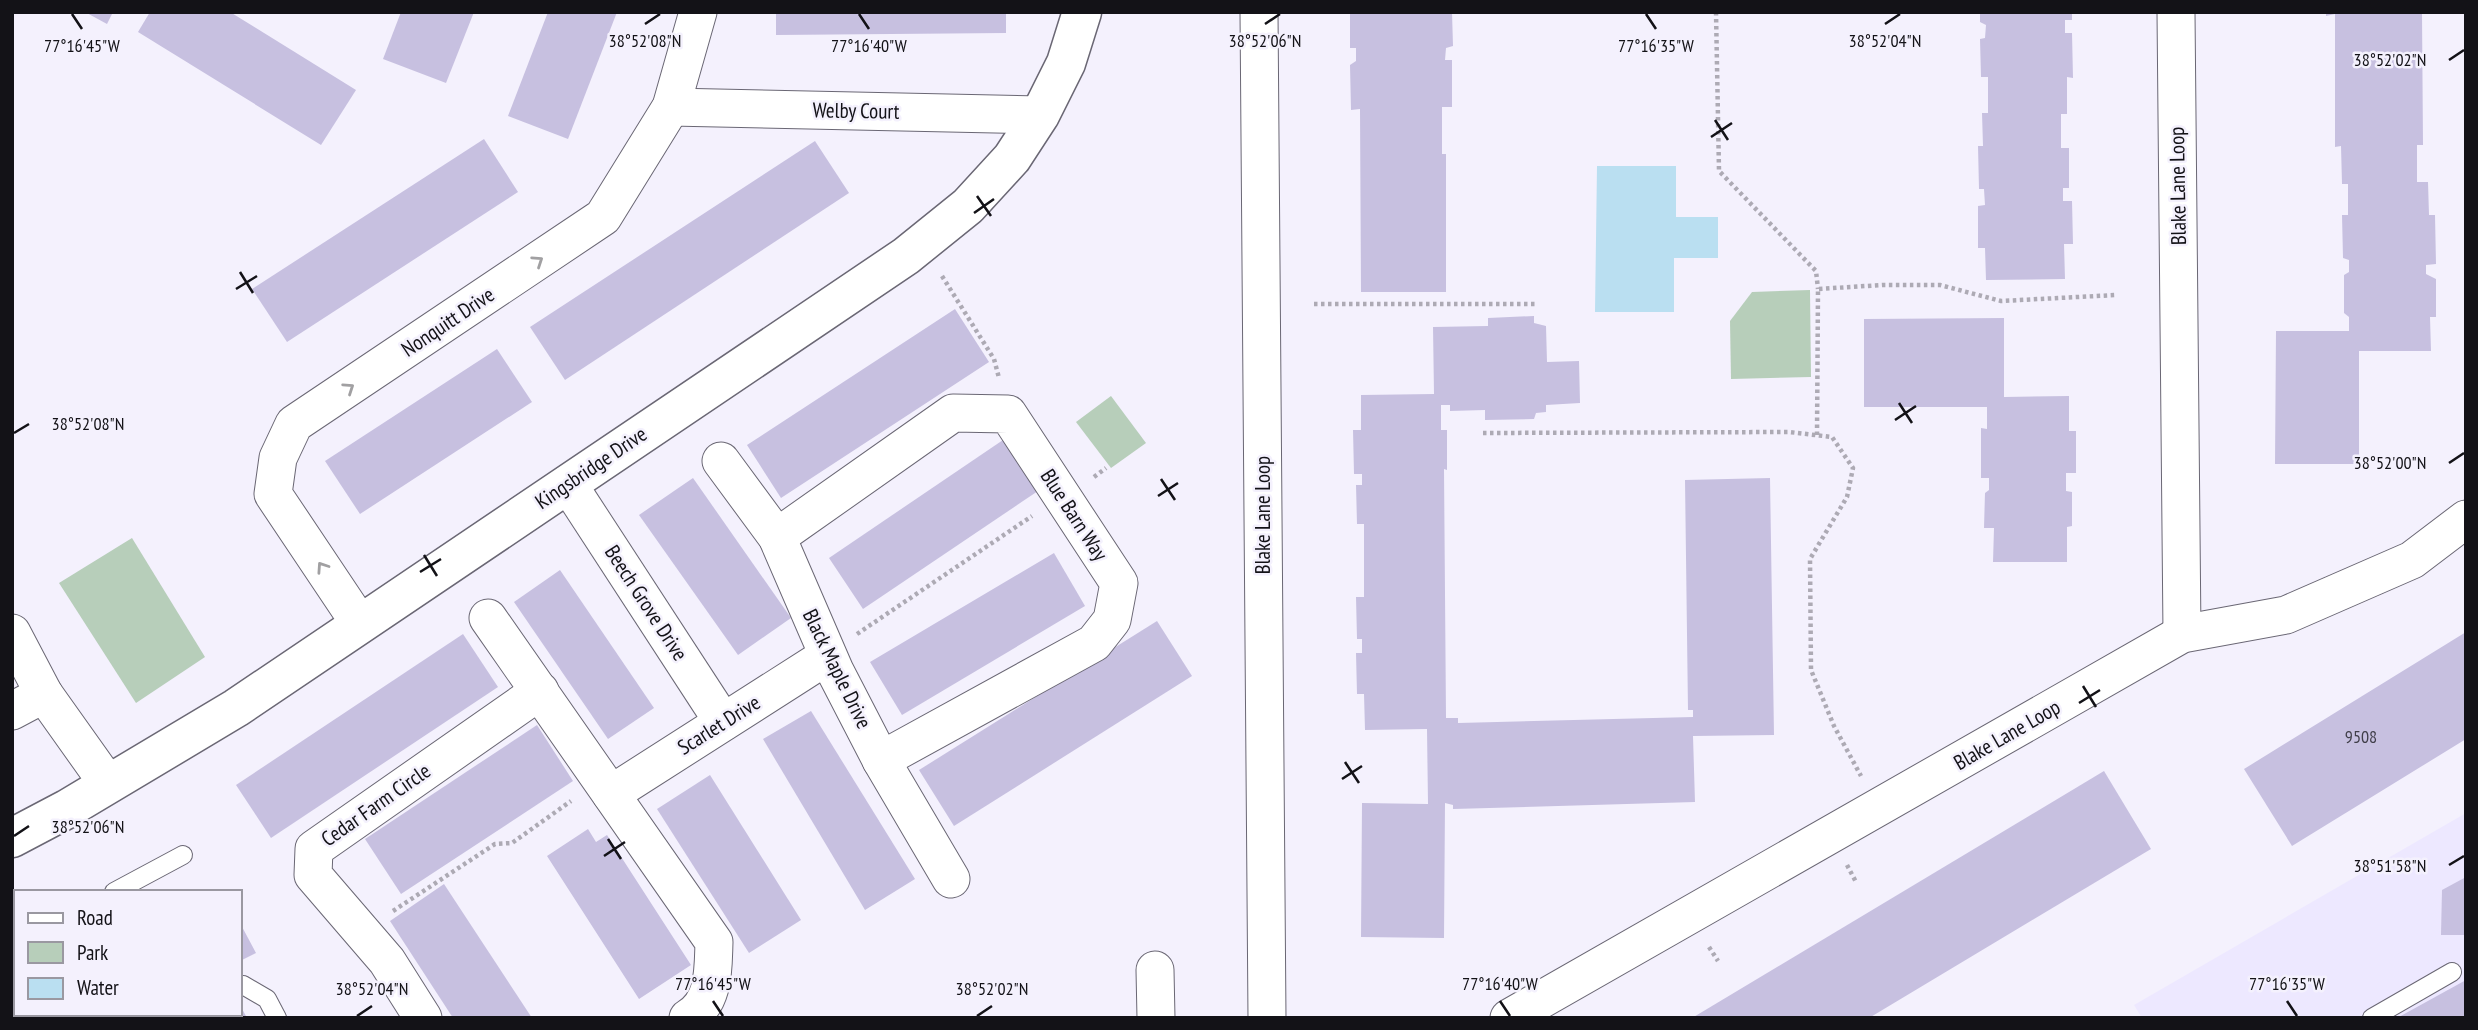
<svg xmlns="http://www.w3.org/2000/svg" width="2478" height="1030" viewBox="0 0 2478 1030" font-family="'PT Sans Narrow',sans-serif">
	<style>
		.built { fill: #ede8ff }
		.green { fill: #b7ceba }
		.water { fill: #badff1 }
		.building { fill: #c7c0e0 }
		.lines { fill: none; stroke-linecap: round; stroke-linejoin: round }
		.lane-casing { stroke: #6a6774; stroke-width: 20 }
		.street-casing { stroke: #6a6774; stroke-width: 39 }
		.secondary-casing { stroke: #6a6774; stroke-width: 41 }
		.path { stroke: #adaab4; stroke-width: 4.5; stroke-dasharray: 3.5 3.5; stroke-linecap: butt }
		.lane { stroke: #fff; stroke-width: 18 }
		.street { stroke: #fff; stroke-width: 37 }
		.secondary { stroke: #fff; stroke-width: 38 }
		.oneway { stroke: #a1a0a2 }
		.ticks { fill: none; stroke: #131217; stroke-width: 2.5 }
		.labels { text-anchor: middle; stroke-width: 5; stroke-linejoin: round; paint-order: stroke }
		.number-label { font-size: 18px; fill: #403e49 }
		.street-label { font-size: 21px; fill: #131217; stroke: #f4f1fd }
		.ticks-label { font-size: 18px; text-anchor: middle; fill: #131217; stroke: #f4f1fd; stroke-width: 5; stroke-linejoin: round; paint-order: stroke }
	</style>
	<rect width="100%" height="100%" fill="#f4f1fd"/>
	<path class="built" d="M2466 813V1018H2142L2134 1005Z"/>
	<g class="green">
		<path d="M1810 290 1811 377 1731 379 1730 321 1752 292Z"/>
		<path d="M1111 396 1146 443 1111 468 1076 422Z"/>
		<path d="M132 538 205 657 136 703 59 583Z"/>
	</g>
	<path class="water" d="M1597 166H1676V217H1718V258H1674V312H1595Z"/>
	<g class="building">
		<path d="M85 12H113L107 24Z"/>
		<path d="M150 12H230L356 90 321 145 138 32Z"/>
		<path d="M401 12H474L446 83 383 59Z"/>
		<path d="M548 12H617L568 139 508 116Z"/>
		<path d="M776 12H1006V33L776 35Z"/>
		<path d="M1350 12H1452L1453 46 1446 48 1445 60H1452V107H1442V154H1446V292H1361L1360 109 1351 110 1350 65 1356 61V48H1350Z"/>
		<path d="M1980 12H2072V20H2065V33H2072L2073 78 2067 77V114H2061V148H2069V188H2063V201H2072L2073 244H2064L2065 279 1986 280 1985 248H1978V206L1985 205 1984 189H1979L1978 146H1983L1982 113H1988V77H1981L1980 39 1985 38 1986 25 1980 22Z"/>
		<path d="M2326 12 2422 13 2423 145H2417V182H2428L2429 215H2435L2436 264 2426 265V274L2436 279V317H2430L2431 351H2359V464H2275L2276 331H2349V317L2344 313V275L2349 272V260L2343 258 2342 215H2348V184H2342L2341 146 2335 147V14L2326 16Z"/>
		<path d="M484 139 518 192 287 342 252 289Z"/>
		<path d="M815 141 849 193 565 380 530 327Z"/>
		<path d="M955 309 989 362 781 498 747 445Z"/>
		<path d="M1534 316V323L1546 326 1547 362 1579 361 1580 403 1546 405V412L1536 413 1534 419 1485 420V410L1450 411V405H1441V430H1447V470L1444 469 1446 718H1458V723L1693 717V710H1688L1685 480 1770 478 1774 735 1693 736 1695 802 1453 809V805L1445 803 1444 938 1361 937 1362 803 1428 804 1427 729 1365 730 1364 694H1357L1356 653H1362V639H1357L1356 597H1364V524H1357L1356 485H1362V474H1354L1353 430H1361V395L1434 394 1433 327 1488 326V318Z"/>
		<path d="M2004 318V397L2069 396V431H2076V473H2066V491L2072 492V526L2067 527V562H1993L1994 528H1984L1985 493 1989 490V478H1981V428L1987 429V407H1864V319Z"/>
		<path d="M497 349 532 402 360 514 325 461Z"/>
		<path d="M1003 440 1038 491 863 609 829 558Z"/>
		<path d="M693 478 791 618 738 655 639 515Z"/>
		<path d="M1054 553 1085 606 902 715 870 662Z"/>
		<path d="M560 570 654 708 608 739 514 602Z"/>
		<path d="M1157 621 1192 676 954 826 919 770Z"/>
		<path d="M2466 632V739L2292 846 2244 769Z"/>
		<path d="M463 634 498 687 271 838 236 785Z"/>
		<path d="M811 711 915 879 865 910 763 739Z"/>
		<path d="M537 725 573 781 401 894 365 839Z"/>
		<path d="M2104 771 2151 849 1869 1018H1692Z"/>
		<path d="M710 775 801 920 749 953 657 809Z"/>
		<path d="M588 829 596 842 607 835 691 965 639 999 547 856Z"/>
		<path d="M2466 877V935H2441L2442 890Z"/>
		<path d="M444 884 532 1018H453L390 921Z"/>
		<path d="M240 923 256 953 240 961Z"/>
		<path d="M2466 980V1018H2397Z"/>
		<path d="M16 996V1014H141L135 1018H12V998Z"/>
		<path d="M240 1005 247 1018H217L223 1014H240Z"/>
	</g>
	<g class="lines">
		<g class="lane-casing">
			<g id="lane">
				<path d="M114 892 183 855"/>
				<path d="M12 945 16 944"/>
				<path d="M240 986 243 985 267 999 277 1018"/>
				<path d="M168 1018 174 1014"/>
				<path d="M2372 1018 2452 972"/>
			</g>
		</g>
		<g class="street-casing">
			<g id="street">
				<path d="M1259 12 1267 1018"/>
				<path d="M2176 12 2182 634"/>
				<path d="M671 107 1040 115"/>
				<path d="M721 461 777 537 835 671 881 760 951 879"/>
				<path d="M568 484 723 722"/>
				<path d="M777 537 953 413 1008 414 1119 583 1112 620 1094 643 881 760"/>
				<path d="M488 618 714 942C713 969 715 1002 688 1018"/>
				<path d="M360 624 273 494 278 458 294 424 603 217 671 107 698 12"/>
				<path d="M12 633 44 694 108 784"/>
				<path d="M12 711 44 694"/>
				<path d="M611 794 827 656"/>
				<path d="M1155 970 1156 1018"/>
				<path d="M423 1018 387 961 313 875 314 849 540 691"/>
				<path d="M1509 1018 2182 634 2286 615 2412 560 2466 519"/>
			</g>
		</g>
		<g class="secondary-casing">
			<path id="secondary" d="M12 838 67 809 236 708 906 256 968 206 1012 158 1040 115 1066 63 1082 12"/>
		</g>
		<g class="path">
			<path d="M1716 12 1719 171 1816 271 1818 289"/>
			<path d="M942 276 994 359 999 378"/>
			<path d="M1314 304H1538"/>
			<path d="M1483 433 1789 432 1832 437 1853 468 1847 497 1810 559 1811 670 1834 726 1861 776"/>
			<path d="M1817 435 1818 289 1882 285H1940L2001 301 2116 295"/>
			<path d="M1094 477 1106 468"/>
			<path d="M857 634 1032 516"/>
			<path d="M1847 865 1856 882"/>
			<path d="M393 911 495 844 512 843 571 801"/>
			<path d="M1709 947 1718 961"/>
		</g>
		<use href="#lane" class="lane"/>
		<use href="#street" class="street"/>
		<use href="#secondary" class="secondary"/>
	</g>
	<defs><path id="oneway-chevron" d="M-2-3.5L2.5 0L-2 3.5" fill="none" stroke-width="1.6" stroke-linecap="round" stroke-linejoin="round" transform="scale(1.75)"/></defs>
	<g class="oneway">
		<use href="#oneway-chevron" transform="translate(538 261) rotate(-34)"/>
		<use href="#oneway-chevron" transform="translate(349 388) rotate(-34)"/>
		<use href="#oneway-chevron" transform="translate(322 567) rotate(-124)"/>
	</g>
	<path class="ticks" d="M72 14 82 29M859 14 869 29M1646 14 1656 29M645 24 660 14M1265 24 1280 14M1885 24 1900 14M2449 60 2464 50M1715 120 1728 140M1711 137 1732 123M977 196 991 216M974 213 994 199M240 272 253 293M236 289 257 276M1899 403 1912 423M1895 420 1916 406M14 433 29 424M2449 463 2464 453M1161 479 1175 500M1158 496 1178 483M424 555 437 576M420 572 441 559M2083 686 2096 707M2079 703 2100 690M1345 762 1359 783M1342 779 1362 766M14 836 29 826M608 839 621 859M604 856 625 842M2449 865 2464 856M713 1001 723 1016M1500 1001 1510 1016M2287 1001 2297 1016M357 1016 372 1006M977 1016 992 1006"/>
	<g class="labels">
		<g class="number-label">
			<text x="2361" y="743">9508</text>
		</g>
		<g class="street-label">
			<text transform="translate(856 111) rotate(1)" y="7">Welby Court</text>
			<text transform="translate(2178 186) rotate(-91)" y="7">Blake Lane Loop</text>
			<text transform="translate(448 322) rotate(-34)" y="7">Nonquitt Drive</text>
			<text transform="translate(591 468) rotate(-34)" y="7">Kingsbridge Drive</text>
			<text transform="translate(1074 515) rotate(57)" y="7">Blue Barn Way</text>
			<text transform="translate(1263 515) rotate(-90)" y="7">Blake Lane Loop</text>
			<text transform="translate(646 603) rotate(57)" y="7">Beech Grove Drive</text>
			<text transform="translate(837 669) rotate(64)" y="7">Black Maple Drive</text>
			<text transform="translate(719 725) rotate(-32)" y="7">Scarlet Drive</text>
			<text transform="translate(2007 735) rotate(-30)" y="7">Blake Lane Loop</text>
			<text transform="translate(376 805) rotate(-35)" y="7">Cedar Farm Circle</text>
		</g>
	</g>
	<g class="ticks-label">
		<text x="645" y="47">38°52'08"N</text>
		<text x="1265" y="47">38°52'06"N</text>
		<text x="1885" y="47">38°52'04"N</text>
		<text x="82" y="52">77°16'45"W</text>
		<text x="869" y="52">77°16'40"W</text>
		<text x="1656" y="52">77°16'35"W</text>
		<text x="2390" y="66">38°52'02"N</text>
		<text x="88" y="430">38°52'08"N</text>
		<text x="2390" y="469">38°52'00"N</text>
		<text x="88" y="833">38°52'06"N</text>
		<text x="2390" y="872">38°51'58"N</text>
		<text x="713" y="990">77°16'45"W</text>
		<text x="1500" y="990">77°16'40"W</text>
		<text x="2287" y="990">77°16'35"W</text>
		<text x="372" y="995">38°52'04"N</text>
		<text x="992" y="995">38°52'02"N</text>
	</g>
	<rect width="2478" height="1030" fill="none" stroke="#131217" stroke-width="28"/>
	<rect x="14" y="890" width="228" height="126" fill="#f4f1fd" stroke="#9a98a1" stroke-width="2"/>
	<rect x="28" y="913" width="35" height="10" fill="#ffffff" stroke="#9a98a1" stroke-width="2"/>
	<text x="77" y="925" font-size="21" fill="#131217">Road</text>
	<rect x="28" y="942" width="35" height="21" fill="#b7ceba" stroke="#9a98a1" stroke-width="2"/>
	<text x="77" y="960" font-size="21" fill="#131217">Park</text>
	<rect x="28" y="978" width="35" height="21" fill="#badff1" stroke="#9a98a1" stroke-width="2"/>
	<text x="77" y="995" font-size="21" fill="#131217">Water</text>
</svg>
